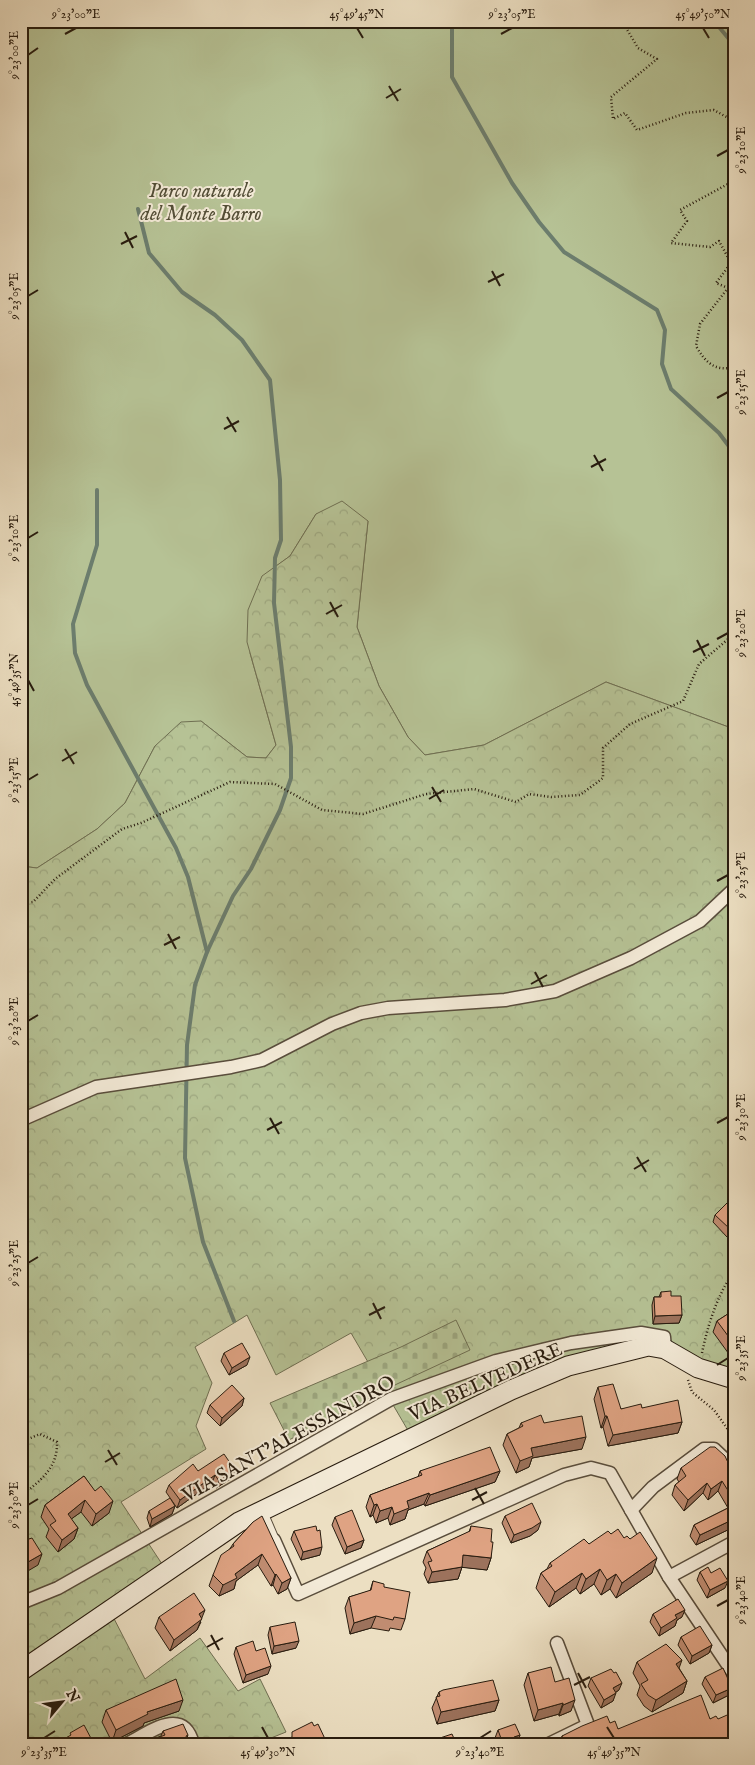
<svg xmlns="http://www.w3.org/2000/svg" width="755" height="1765" viewBox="0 0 755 1765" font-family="'IM FELL English',serif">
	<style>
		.green { fill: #b6c295; stroke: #6f6f52 }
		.forest { fill: url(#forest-crowns); stroke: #6f6f52 }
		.cemetery { fill: url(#cemetery-stones); stroke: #6f6f52 }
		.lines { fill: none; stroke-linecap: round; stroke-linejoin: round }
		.stream { stroke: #6c7d6d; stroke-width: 4 }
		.pedestrian-casing { stroke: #594d3c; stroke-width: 12 }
		.minor-casing { stroke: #594d3c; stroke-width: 15 }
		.secondary-casing { stroke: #281c0f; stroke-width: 21 }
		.path { stroke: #281c0f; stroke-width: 2.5; stroke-dasharray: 1 2.5; stroke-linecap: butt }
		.pedestrian { stroke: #f3ead7; stroke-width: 10 }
		.minor { stroke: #f3ead7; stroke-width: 12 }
		.secondary { stroke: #f3ead7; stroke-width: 19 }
		.wall { fill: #c08c71; stroke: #281c0f }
		.shaded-wall { fill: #9c725c; stroke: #281c0f }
		.building { fill: #dfa383; stroke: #281c0f }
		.ticks { fill: none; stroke: #281c0f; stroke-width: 2 }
		.labels { text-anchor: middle; stroke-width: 4; stroke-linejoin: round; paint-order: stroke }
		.park-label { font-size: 20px; font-style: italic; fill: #534e37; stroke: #f3ead7 }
		.street-label { font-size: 20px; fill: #281c0f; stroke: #f3ead7 }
		.neatline { fill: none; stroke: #281c0f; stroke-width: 2 }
		.ticks-label { font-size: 12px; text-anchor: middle; fill: #281c0f }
	</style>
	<defs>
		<pattern id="forest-crowns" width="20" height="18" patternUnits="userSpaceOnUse" patternTransform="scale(1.25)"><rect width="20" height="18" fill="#b6c295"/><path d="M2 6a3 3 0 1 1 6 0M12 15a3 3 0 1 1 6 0" fill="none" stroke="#9ca67f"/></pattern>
		<pattern id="cemetery-stones" width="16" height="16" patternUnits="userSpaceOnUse" patternTransform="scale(1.25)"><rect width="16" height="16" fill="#b6c295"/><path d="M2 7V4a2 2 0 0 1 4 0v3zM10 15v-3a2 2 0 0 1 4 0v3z" fill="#9ca67f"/></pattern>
	</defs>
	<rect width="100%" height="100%" fill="#ecdfc2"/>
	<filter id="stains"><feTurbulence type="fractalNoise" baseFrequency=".004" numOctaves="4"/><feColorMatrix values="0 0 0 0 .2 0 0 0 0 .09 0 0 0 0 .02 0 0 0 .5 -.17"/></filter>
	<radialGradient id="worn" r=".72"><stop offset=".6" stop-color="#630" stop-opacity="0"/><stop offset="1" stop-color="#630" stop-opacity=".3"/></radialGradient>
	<path class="green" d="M21 21H734V729L606 682 484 745 425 755 408 737 379 686 357 627 368 521 316 514 290 556 275 567 250 653 276 745 266 758 247 757 201 721 155 746 125 803 97 829 37 868 21 866Z"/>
	<path class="forest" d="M342 501 368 521 357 627 379 686 408 737 425 755 484 745 606 682 734 729V1380C697 1364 657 1351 617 1356L413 1439 351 1333 276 1375 247 1315 195 1347 212 1383 196 1426 206 1449 121 1502 164 1567 107 1605 145 1679 200 1638 238 1691 260 1679 286 1732 266 1740V1744H21V866L37 868 97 829 125 803 155 746 181 722 201 721 247 757 266 758 276 745 247 642 248 610 262 576 290 556 316 514Z"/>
	<path class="cemetery" d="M456 1320 470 1350 397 1384 289 1440 270 1403 401 1347Z"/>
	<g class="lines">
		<g class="stream">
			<path d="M452 21V77L512 183 539 222 564 252 657 310 665 330 662 364 671 389 719 433 734 453"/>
			<path d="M714 21 734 45"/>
			<path d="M138 209 149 253 182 292 215 315 242 340 270 380 280 480 281 540 275 558 274 603 291 747V778L280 810 251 869 233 896 207 952 195 985 187 1045 185 1158 203 1242 234 1321"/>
			<path d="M97 490V545L73 624 75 653 87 685 176 848 188 877 207 952"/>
		</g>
		<g class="pedestrian-casing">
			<path id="pedestrian" d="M262 1512 274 1540"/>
		</g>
		<g class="minor-casing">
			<g id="minor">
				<path d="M21 1120 96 1087 231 1067 262 1060 332 1024 361 1013 388 1008 505 1000 555 991 631 958 700 921 734 889"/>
				<path d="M631 1510 653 1487 704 1449H714L734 1468"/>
				<path d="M274 1540 298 1594 564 1475 591 1468 610 1473 669 1577 734 1674"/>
				<path d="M669 1577 734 1542"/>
				<path d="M21 1603 58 1588 391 1399 496 1361 571 1343 641 1333 664 1337 665 1349"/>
				<path d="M127 1744C150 1732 183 1706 193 1744"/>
				<path d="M549 1744 588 1725 557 1643"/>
			</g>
		</g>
		<g class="secondary-casing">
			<path id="secondary" d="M21 1671 239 1522 511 1390 568 1366 648 1346 665 1349 698 1368 734 1379"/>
		</g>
		<g class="path">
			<path d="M622 21 638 48 657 59 611 97 613 119 625 113 637 130 686 113 714 110 730 119 734 140"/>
			<path d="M734 186 728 184 680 210 687 221 671 243 710 247 719 241 731 263 716 283 728 288 700 324 696 346C705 362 715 372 734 367"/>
			<path d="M734 432 731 434 734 437"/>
			<path d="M21 903 33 902 55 879 122 829 141 823 230 782 275 784 322 810 363 814 426 794 474 789 516 802 529 794 551 797 580 795 603 778V748L630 724 683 701 699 664 734 634"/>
			<path d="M702 1353C708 1324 717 1296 734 1271"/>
			<path d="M688 1380 692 1392 714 1410 734 1438"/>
			<path d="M21 1442 40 1434 57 1442C58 1468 40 1481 21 1496"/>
		</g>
		<use href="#pedestrian" class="pedestrian"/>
		<use href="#minor" class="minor"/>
		<use href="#secondary" class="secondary"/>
	</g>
	<g class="wall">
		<path d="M734 1198V1230L727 1237 713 1222 715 1215Z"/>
		<path d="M661 1292 671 1296 682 1315 679 1323 653 1324 652 1305 654 1297H659Z"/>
		<path d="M734 1310V1361L713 1332 717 1321Z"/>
		<path d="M224 1353 247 1365 229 1375 221 1361Z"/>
		<path d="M598 1387 621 1409 642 1408 682 1422 678 1433 608 1446 603 1427 601 1428 594 1399Z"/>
		<path d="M244 1398 242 1406 220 1426 207 1413 210 1405Z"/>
		<path d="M521 1423H544L582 1449 532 1458 529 1467 516 1473 503 1445 507 1434 519 1428Z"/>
		<path d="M734 1464V1527L696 1545 690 1536 694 1525 728 1508 718 1491 708 1500 703 1493 684 1511 672 1495 675 1485 679 1482 677 1479 681 1468 730 1467Z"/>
		<path d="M235 1470 232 1478 216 1488 212 1483 177 1508 166 1492 169 1485 198 1471Z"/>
		<path d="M420 1471H500L495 1482 425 1506 424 1504 408 1510 405 1519 390 1525 388 1518 376 1523 373 1515 370 1517 366 1507 370 1495 418 1477Z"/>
		<path d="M84 1476 109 1513 92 1526 81 1512 71 1519 78 1528 74 1539 58 1552 46 1537 49 1529 41 1517 45 1505Z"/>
		<path d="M175 1506 172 1514 150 1527 147 1518 149 1511Z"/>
		<path d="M505 1516 538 1530 530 1536 511 1543 502 1523Z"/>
		<path d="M335 1517 364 1540 361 1548 345 1554 332 1525Z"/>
		<path d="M253 1522 291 1578 287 1589 278 1594 273 1585 271 1586 258 1565 236 1581 234 1589 219 1596 209 1586 213 1575 231 1547 233 1544Z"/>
		<path d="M471 1526 491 1542V1558L487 1570 462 1567 458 1579 428 1583 424 1574 426 1568 423 1562 427 1551 469 1532Z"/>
		<path d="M294 1531 320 1555 301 1560 291 1539Z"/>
		<path d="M611 1534 624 1538 652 1573 616 1598 610 1589 601 1595 594 1584 580 1594 576 1588 549 1607 536 1588 541 1573 547 1569 550 1563Z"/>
		<path d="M700 1572 711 1573 725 1588 707 1598 697 1580Z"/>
		<path d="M373 1581 384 1587 405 1619 401 1630 390 1628 389 1631 371 1628 350 1634 345 1608 349 1597 370 1591Z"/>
		<path d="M653 1614 682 1617 677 1620 675 1626 659 1636 650 1622Z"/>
		<path d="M159 1617 201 1622 197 1630 170 1651 155 1628Z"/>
		<path d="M270 1627 296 1648 272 1654 268 1635Z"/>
		<path d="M681 1637 712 1645 709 1653 690 1664 678 1645Z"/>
		<path d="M236 1647 268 1674 243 1683 234 1654Z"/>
		<path d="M637 1662 679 1668 687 1681 683 1693 652 1712 644 1706 637 1695 640 1686 633 1673Z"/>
		<path d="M528 1673 555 1682 571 1711 559 1716V1714L534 1721 524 1685Z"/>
		<path d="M705 1677 732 1688 729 1695 713 1703 702 1684Z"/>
		<path d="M591 1678 619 1690 615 1693 613 1701 601 1708 588 1686Z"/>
		<path d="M439 1692 499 1700 495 1711 437 1724 432 1708Z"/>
		<path d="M106 1710 179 1711 144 1723 143 1726 112 1742 102 1722Z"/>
		<path d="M710 1719H718L734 1744H559L562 1736 610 1723 618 1729Z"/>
		<path d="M498 1730 520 1735 517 1743 514 1744H497L495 1738Z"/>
		<path d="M163 1731 188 1735 187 1738 189 1744H148L149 1741 161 1736Z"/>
	</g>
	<g class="shaded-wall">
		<path d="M734 1225V1230L727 1237 730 1229Z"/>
		<path d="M682 1315 679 1323 653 1324 655 1316Z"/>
		<path d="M250 1357 247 1365 229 1375 232 1368Z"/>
		<path d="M244 1398 242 1406 220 1426 222 1418Z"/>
		<path d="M605 1416H607L603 1427 601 1428Z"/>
		<path d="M682 1422 678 1433 608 1446 613 1435Z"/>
		<path d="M586 1437 582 1449 532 1458 529 1467 516 1473 520 1461 531 1448Z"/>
		<path d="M235 1470 232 1478 216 1488 219 1481Z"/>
		<path d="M500 1471 495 1482 425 1506 430 1495Z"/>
		<path d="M215 1475 212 1483 177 1508 180 1500Z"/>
		<path d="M722 1481 718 1491 708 1500 711 1489Z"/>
		<path d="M707 1483 703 1493 684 1511 688 1500Z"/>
		<path d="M429 1493 424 1504 408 1510 405 1519 390 1525 394 1514 407 1501Z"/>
		<path d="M85 1500 81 1512 63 1525 68 1514Z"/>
		<path d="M113 1501 109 1513 92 1526 96 1514Z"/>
		<path d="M377 1504 373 1515 370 1517 374 1505Z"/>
		<path d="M175 1506 172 1514 150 1527 152 1519Z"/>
		<path d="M392 1507 388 1518 376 1523 380 1511Z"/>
		<path d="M734 1519V1527L696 1545 700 1535Z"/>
		<path d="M541 1522 538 1530 530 1536 511 1543 514 1535Z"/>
		<path d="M78 1528 74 1539 58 1552 62 1540Z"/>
		<path d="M364 1540 361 1548 345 1554 347 1547Z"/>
		<path d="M322 1547 320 1555 301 1560 303 1552Z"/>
		<path d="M42 1554 38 1565 21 1575V1566Z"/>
		<path d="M262 1554 258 1565 236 1581 234 1589 219 1596 223 1585 235 1574Z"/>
		<path d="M463 1555 491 1558 487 1570 459 1567Z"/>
		<path d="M657 1558 652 1573 616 1598 622 1583Z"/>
		<path d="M462 1567 458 1579 428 1583 432 1572Z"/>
		<path d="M600 1569 594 1584 580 1594 586 1579Z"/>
		<path d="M582 1573 576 1588 549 1607 555 1592Z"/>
		<path d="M276 1574 273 1585 271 1586 275 1575Z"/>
		<path d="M616 1574 610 1589 601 1595 607 1580Z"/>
		<path d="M291 1578 287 1589 278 1594 282 1583Z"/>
		<path d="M728 1581 725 1588 707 1598 710 1590Z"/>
		<path d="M205 1610 197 1630 170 1651 174 1640 199 1614Z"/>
		<path d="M685 1610 682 1617 677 1620 675 1626 659 1636 661 1628 675 1615Z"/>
		<path d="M376 1616 371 1628 350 1634 354 1623Z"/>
		<path d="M299 1641 296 1648 272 1654 274 1646Z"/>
		<path d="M712 1645 709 1653 690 1664 692 1656Z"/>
		<path d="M682 1660 678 1671 676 1664Z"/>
		<path d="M271 1666 268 1674 243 1683 246 1675Z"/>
		<path d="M687 1681 683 1693 652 1712 656 1700Z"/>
		<path d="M622 1683 619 1690 610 1696 613 1688Z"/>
		<path d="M732 1688 729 1695 713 1703 716 1695Z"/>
		<path d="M616 1693 613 1701 601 1708 604 1700Z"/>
		<path d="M183 1700 179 1711 144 1723 143 1726 112 1742 116 1730 147 1712Z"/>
		<path d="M499 1700 495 1711 437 1724 441 1712Z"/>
		<path d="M575 1700 571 1711 559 1716 563 1705Z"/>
		<path d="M563 1703 559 1714 534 1721 538 1710Z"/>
		<path d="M520 1735 517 1743 514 1744H506L514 1737Z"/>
		<path d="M656 1739 654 1744H644Z"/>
	</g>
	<g class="building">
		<path d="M733 1197 734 1198V1225L730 1229 715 1215Z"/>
		<path d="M671 1291V1296H681L682 1315 655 1316 654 1297H661V1292Z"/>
		<path d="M734 1310V1344L717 1321Z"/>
		<path d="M242 1343 250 1357 232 1368 224 1353Z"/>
		<path d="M613 1384 621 1409 641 1404 642 1408 678 1400 682 1422 613 1435 607 1416H605L598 1387Z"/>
		<path d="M232 1385 244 1398 222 1418 210 1405Z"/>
		<path d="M541 1415 544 1423 582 1416 586 1437 531 1448 533 1456 520 1461 507 1434 523 1426 521 1423Z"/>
		<path d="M490 1447 500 1471 430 1495 429 1493 407 1501 409 1508 394 1514 392 1507 380 1511 377 1504 374 1505 370 1495 422 1475 420 1471Z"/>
		<path d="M710 1447H715L725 1456 730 1467 734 1464V1500L722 1481 711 1489 707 1483 688 1500 675 1485 686 1476 681 1468Z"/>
		<path d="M224 1454 235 1470 219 1481 215 1475 180 1500 169 1485 193 1464 198 1471Z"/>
		<path d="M84 1476 95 1491 101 1486 113 1501 96 1514 85 1500 68 1514 78 1528 62 1540 50 1525 56 1521 45 1505Z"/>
		<path d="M170 1498 175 1506 152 1519 149 1511Z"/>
		<path d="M532 1503 541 1522 532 1528 514 1535 505 1516Z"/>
		<path d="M734 1505V1519L700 1535 694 1525Z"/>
		<path d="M352 1510 364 1540 347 1547 335 1517Z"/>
		<path d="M262 1516 291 1578 282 1583 276 1574 275 1575 262 1554 235 1574 237 1578 223 1585 213 1575 221 1555 234 1546 233 1544 253 1522Z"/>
		<path d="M21 1525 29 1539 32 1538 42 1554 21 1566Z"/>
		<path d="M316 1526 317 1531 320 1530 322 1547 303 1552 294 1531Z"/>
		<path d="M471 1526 492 1529 491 1542H493L491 1558 463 1555 462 1567 432 1572 428 1562 432 1561 427 1551 470 1531Z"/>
		<path d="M618 1529 624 1538 627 1536 630 1539 640 1532 657 1558 622 1583 616 1574 607 1580 600 1569 586 1579 582 1573 555 1592 541 1573 552 1566 550 1563 584 1539 589 1544 608 1531 611 1534Z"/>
		<path d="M708 1567 711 1573 720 1568 728 1581 710 1590 700 1572Z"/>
		<path d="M373 1581 384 1584V1587L410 1592 405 1619 394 1617 393 1620 376 1616 354 1623 349 1597 371 1590Z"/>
		<path d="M194 1593 205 1610 199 1614 202 1619 174 1640 159 1617Z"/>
		<path d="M678 1599 685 1610 675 1615 677 1618 661 1628 653 1614Z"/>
		<path d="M295 1622 299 1641 274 1646 270 1627Z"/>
		<path d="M700 1626 712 1645 692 1656 681 1637Z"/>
		<path d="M253 1641 256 1651 265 1648 271 1666 246 1675 236 1647Z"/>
		<path d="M666 1644 682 1660 676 1664 687 1681 656 1700 648 1695 641 1684 648 1680 637 1662Z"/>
		<path d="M551 1667 555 1682 569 1678 575 1700 563 1705V1703L538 1710 528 1673Z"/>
		<path d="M723 1668 732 1688 716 1695 705 1677Z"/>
		<path d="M611 1669 614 1673 616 1672 622 1683 613 1688 616 1693 604 1700 591 1678Z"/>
		<path d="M176 1679 183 1700 147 1712 148 1714 116 1730 106 1710Z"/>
		<path d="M493 1680 499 1700 441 1712 436 1697 440 1696 439 1692 443 1690Z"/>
		<path d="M701 1695 710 1719 716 1716 718 1719 734 1712V1744H658L656 1739 644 1744H565L562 1736 582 1726 607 1716 610 1723 615 1721 618 1729Z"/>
		<path d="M312 1722 314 1726 318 1724 326 1741 322 1743 283 1744 282 1742 292 1737V1732Z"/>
		<path d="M183 1724 188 1735 186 1736 189 1744H151L149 1741 165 1735 163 1731Z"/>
		<path d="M515 1724 520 1735 514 1737 516 1740 506 1744H503L498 1730Z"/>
		<path d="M84 1725 94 1744H55L71 1735 70 1733Z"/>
		<path d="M452 1734 456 1743 455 1744 425 1743Z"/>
	</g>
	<path class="ticks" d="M357 28 363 38M703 28 709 38M65 34 76 28M501 34 512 28M28 55 38 48M389 86 398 101M386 98 401 89M717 156 728 150M125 232 133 248M121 244 137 236M492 271 500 286M488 282 504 274M28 296 38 290M717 398 728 392M227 417 236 432M224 429 239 421M594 455 603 471M591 467 606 459M28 538 38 532M330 602 338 617M326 614 342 605M717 639 728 633M697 640 705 656M693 652 709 644M28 680 34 691M65 749 74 764M62 761 77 752M28 780 38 774M432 787 441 802M429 799 444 790M717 881 728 875M168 934 176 949M164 945 180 937M535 972 543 987M531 984 547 975M28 1021 38 1015M270 1118 279 1134M717 1123 728 1117M267 1130 282 1122M637 1157 646 1172M634 1169 649 1160M28 1263 38 1257M373 1303 381 1319M369 1315 385 1307M717 1365 728 1358M108 1450 117 1465M105 1462 120 1453M475 1488 484 1504M472 1500 487 1492M28 1505 38 1499M717 1606 728 1600M211 1635 219 1650M207 1647 223 1638M578 1673 586 1688M574 1685 590 1677M262 1727 268 1738M607 1727 614 1738M44 1738 55 1731M480 1738 491 1731"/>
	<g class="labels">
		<g class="park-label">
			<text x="201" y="197">Parco naturale<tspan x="201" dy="23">del Monte Barro</tspan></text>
		</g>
		<g class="street-label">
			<text transform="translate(485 1381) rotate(-24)" y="7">VIA BELVEDERE</text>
			<text transform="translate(288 1438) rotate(-29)" y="7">VIA SANT'ALESSANDRO</text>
		</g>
	</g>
	<rect width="755" height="1765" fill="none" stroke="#ecdfc2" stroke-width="55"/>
	<g transform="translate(62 1702) rotate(61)" stroke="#f3ead7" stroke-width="4" paint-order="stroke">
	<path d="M0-4L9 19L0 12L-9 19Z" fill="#281c0f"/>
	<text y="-8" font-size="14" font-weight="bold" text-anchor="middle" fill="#281c0f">N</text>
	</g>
	<rect x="28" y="28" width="700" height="1710" class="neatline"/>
	<g class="ticks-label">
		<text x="76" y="18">9°23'00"E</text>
		<text x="357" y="18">45°49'45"N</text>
		<text x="512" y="18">9°23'05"E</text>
		<text x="703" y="18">45°49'50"N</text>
		<text transform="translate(14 55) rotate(-90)" y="4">9°23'00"E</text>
		<text transform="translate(741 150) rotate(-90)" y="4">9°23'10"E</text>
		<text transform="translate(14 296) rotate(-90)" y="4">9°23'05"E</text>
		<text transform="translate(741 392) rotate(-90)" y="4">9°23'15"E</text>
		<text transform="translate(14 538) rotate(-90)" y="4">9°23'10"E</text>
		<text transform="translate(741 633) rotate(-90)" y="4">9°23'20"E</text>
		<text transform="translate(14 680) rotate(-90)" y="4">45°49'35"N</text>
		<text transform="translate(14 780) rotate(-90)" y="4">9°23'15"E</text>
		<text transform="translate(741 875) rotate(-90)" y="4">9°23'25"E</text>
		<text transform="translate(14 1021) rotate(-90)" y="4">9°23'20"E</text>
		<text transform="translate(741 1117) rotate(-90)" y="4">9°23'30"E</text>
		<text transform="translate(14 1263) rotate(-90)" y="4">9°23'25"E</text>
		<text transform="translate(741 1358) rotate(-90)" y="4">9°23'35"E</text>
		<text transform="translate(14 1505) rotate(-90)" y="4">9°23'30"E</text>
		<text transform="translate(741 1600) rotate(-90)" y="4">9°23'40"E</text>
		<text x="44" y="1756">9°23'35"E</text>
		<text x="268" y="1756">45°49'30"N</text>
		<text x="480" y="1756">9°23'40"E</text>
		<text x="614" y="1756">45°49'35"N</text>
	</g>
	<rect width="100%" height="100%" filter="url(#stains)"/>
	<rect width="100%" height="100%" fill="url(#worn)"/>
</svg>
